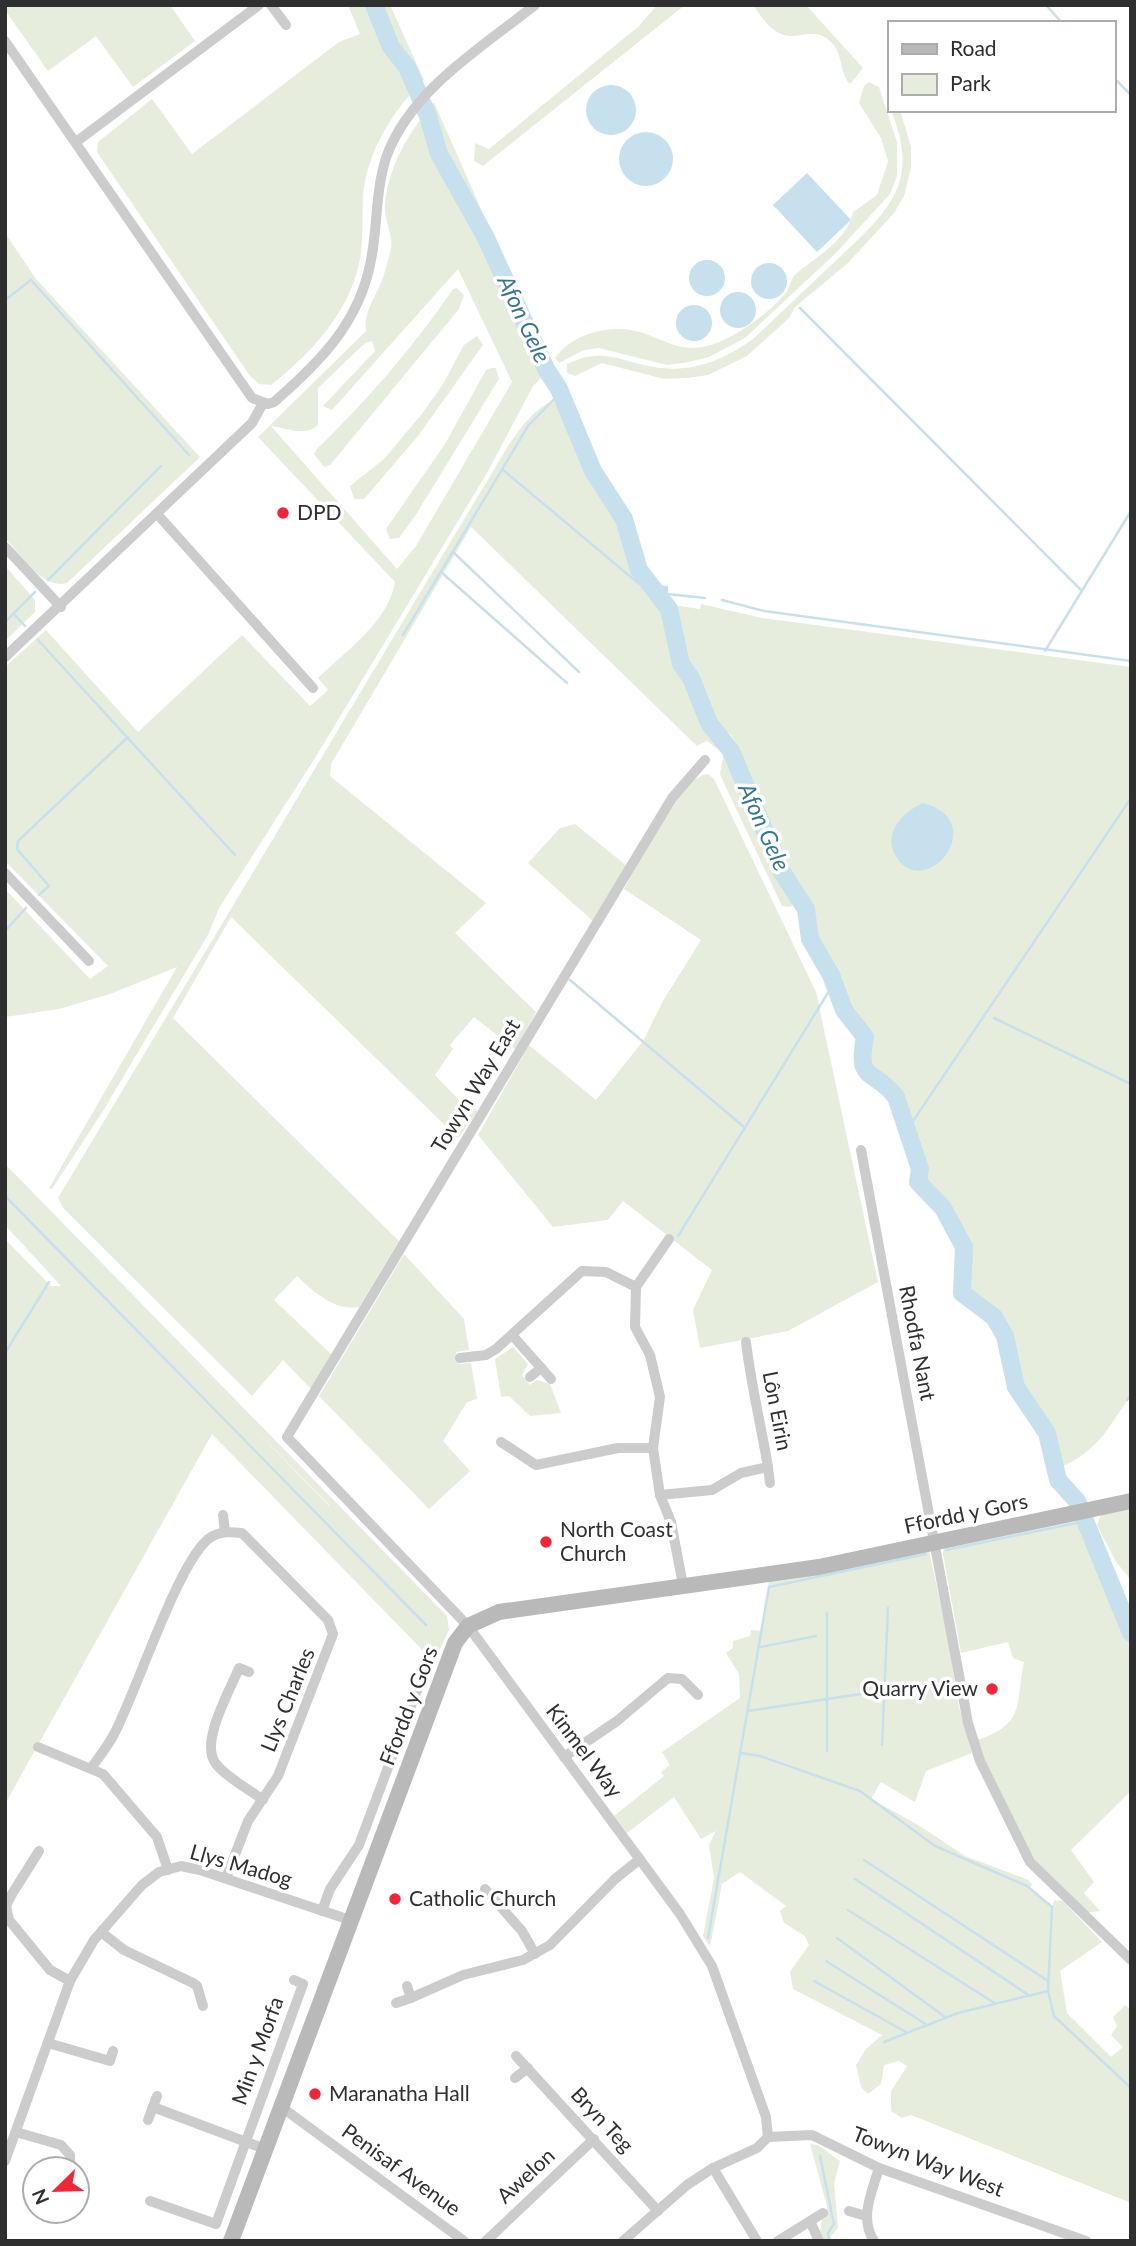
<svg xmlns="http://www.w3.org/2000/svg" width="1136" height="2246" viewBox="0 0 1136 2246" font-family="Lato,sans-serif">
	<style>
		.green { fill: #e6eddc; fill-rule: evenodd }
		.water { fill: #c7e0ee }
		.lines { fill: none; stroke-linecap: round; stroke-linejoin: round }
		.stream { stroke: #c7e0ee; stroke-width: 2.5 }
		.river { stroke: #c7e0ee; stroke-width: 18 }
		.street { stroke: #ccc; stroke-width: 10 }
		.secondary { stroke: #b9b9b9; stroke-width: 16 }
		.poi-dot { fill: #f1263a; stroke: #fff; stroke-width: 2.5 }
		.labels { text-anchor: middle; stroke-width: 7; stroke-linejoin: round; paint-order: stroke }
		.poi-label { font-size: 21px; fill: #2f2f2f; stroke: #fff; text-anchor: start }
		.street-label { font-size: 21px; fill: #2f2f2f; stroke: #fff }
		.water-label { font-size: 23px; font-style: italic; fill: #377597; stroke: #fff }
	</style>
	<rect width="100%" height="100%" fill="#fff"/>
	<g class="green">
		<path d="M5 5H170L195 41 133 87 96 36 48 71 5 10Z"/>
		<path d="M348 5H390L424 80C393 110 366 153 363 197 362 221 364 249 357 272 344 318 308 356 271 385L259 384 250 376 97 152 98 142 152 99 192 154 339 42 360 34Z"/>
		<path d="M657 5H685L483 166 474 161 475 143 489 149 639 26Z"/>
		<path d="M753 5H806L863 68 850 84C837 71 846 52 826 38 813 28 798 39 784 35 770 31 761 16 753 5Z"/>
		<path d="M869 82 879 87 897 142V176L890 194 836 253 745 338 709 357 689 362 667 365 599 348 584 350 559 363 555 358C572 335 603 326 631 330 666 337 679 358 719 342 740 334 773 310 787 291 791 285 790 278 797 273 817 256 848 240 853 212L877 195 888 161 881 138 859 103 864 86Z"/>
		<path d="M434 102 551 368 533 386 487 473 315 758 219 908 209 933 103 1111 52 1189 49 1188 177 967 110 994 59 1009 5 1017V889L90 979 108 966 5 861V667L46 630 138 732 242 635 310 706 328 690 318 678C345 652 389 621 395 582L258 437 366 331C363 309 380 292 385 271 387 262 393 248 391 239 389 227 384 216 385 203 389 164 410 131 434 102ZM458 269 512 382 416 546 397 569 271 426C286 428 305 437 318 425V388L365 343 372 341 375 351 323 406 332 410Z"/>
		<path d="M891 110H900L911 147V167L904 196 894 213 848 263 795 307 789 318 747 356 708 375 687 378 664 379 602 363 575 376 567 373V364C606 345 623 364 662 368 695 372 727 358 753 339L865 233C905 192 912 164 891 110Z"/>
		<path d="M5 233 36 279 200 457 67 583C42 590 21 554 5 538Z"/>
		<path d="M457 288 464 295 459 309 330 465 324 467 314 454 317 449C368 399 413 348 453 289Z"/>
		<path d="M477 336 483 345 418 436 364 499H354L350 486 384 459 421 415 443 384 464 345Z"/>
		<path d="M491 368H496L499 379 415 516 399 538 390 539 386 529 445 444 486 370Z"/>
		<path d="M558 398 586 466 618 518 640 581 669 617 675 656 695 693 700 717 722 745 716 748 707 741 697 746 471 527 331 764 330 776 486 903 455 933 536 1012 516 1050 474 1017 450 1045 453 1049 435 1075 459 1100 478 1111 458 1138 231 917 173 1018 399 1241 359 1307C335 1312 313 1291 297 1276L274 1300 332 1355 311 1389 283 1360 252 1396 63 1208 58 1198 478 496C500 463 520 413 558 398Z"/>
		<path d="M5 566 35 600V612L5 641Z"/>
		<path d="M701 604 762 618 1131 667V1395C1107 1429 1098 1452 1058 1468L1049 1429 1020 1385 1008 1339 998 1315 967 1290 964 1278 969 1249 966 1238 947 1206 925 1182 902 1103 889 1084 867 1068 869 1039 848 1010 814 940 809 908 785 873 744 775 738 746 731 735 709 717 699 685 684 663 673 605 700 609Z"/>
		<path d="M727 754 780 879 794 901 791 907 782 906 723 781 720 774 723 756Z"/>
		<path d="M708 774 714 779 816 992 878 1282 788 1331 700 1348 693 1310 712 1270 623 1201 608 1220 553 1227 478 1135 529 1045 596 1100 643 1041 663 1001 701 940 624 889C640 862 676 777 708 774Z"/>
		<path d="M575 824 627 866 593 921 528 863 560 828Z"/>
		<path d="M6 1165 447 1616 449 1630 434 1662 212 1434 5 1804V1239L51 1286H61L5 1225ZM208 1381 329 1505V1506Z"/>
		<path d="M404 1254 464 1319 469 1350 456 1352 459 1364 471 1363 477 1399 467 1402 443 1441 470 1471 429 1509 319 1396Z"/>
		<path d="M513 1347 528 1364 522 1375 530 1385 537 1380 550 1384 561 1413 530 1416 509 1396 501 1397 495 1359Z"/>
		<path d="M1131 1509V1580L1116 1562 1097 1525 1101 1515Z"/>
		<path d="M1080 1518 1131 1646V1791L1071 1850 1094 1882 1084 1893 1100 1911 1086 1913C1070 1896 1050 1880 1036 1862 1009 1827 993 1780 977 1740 1027 1724 1015 1702 1024 1662L1013 1658 1008 1642 961 1653 943 1554 944 1547Z"/>
		<path d="M929 1551 948 1637 958 1703 972 1753 926 1771 915 1802 881 1782 871 1799 920 1826 965 1856 1029 1880 1032 1885 1029 1888 1052 1906 1055 1900 1063 1901 1102 1942 1060 1971 1067 2013 1111 2057 1123 2047 1111 2035 1117 2026 1113 2017 1125 2005 1129 2008 1131 2005V2203L911 2115 902 2118 891 2111V2091L907 2066 899 2061 884 2065 881 2084 868 2094 861 2087 856 2065 866 2049 882 2035 793 1989 790 1972 809 1945 805 1936 784 1923 780 1911 786 1906 740 1872 722 1884 710 1947 703 1936 714 1878 709 1845 716 1831 701 1839 674 1797 627 1833 614 1816 664 1776 661 1772 670 1765 662 1752 740 1698 739 1674 726 1653 733 1648V1641L750 1636 751 1630 762 1631 769 1581Z"/>
		<path d="M810 2144 818 2145 840 2161 834 2183 838 2228 831 2236 832 2241H823L820 2232 822 2220 827 2216V2206Z"/>
	</g>
	<g class="water">
		<circle cx="611" cy="110" r="25"/>
		<circle cx="646" cy="159" r="27"/>
		<path d="M807 173 851 220 817 252 773 205Z"/>
		<circle cx="707" cy="278" r="18"/>
		<circle cx="769" cy="281" r="18"/>
		<circle cx="738" cy="310" r="18"/>
		<circle cx="694" cy="323" r="18"/>
		<path d="M631 547C639 566 644 585 668 586V596L660 597 669 609 675 639 667 612 640 581Z"/>
		<path d="M923 803C989 820 931 896 900 862 879 838 900 813 923 803Z"/>
	</g>
	<g class="lines">
		<g class="stream">
			<path d="M1046 5 1062 23"/>
			<path d="M375 8 382 5"/>
			<path d="M1113 77 1131 95"/>
			<path d="M5 300 31 280 189 455"/>
			<path d="M800 308 1081 590"/>
			<path d="M502 469 638 583"/>
			<path d="M453 552 579 672"/>
			<path d="M441 572 567 683"/>
			<path d="M48 580 161 466"/>
			<path d="M667 594 705 598"/>
			<path d="M722 600 764 611 1131 661"/>
			<path d="M14 614 25 626"/>
			<path d="M5 622 35 592"/>
			<path d="M403 635 528 426 560 393"/>
			<path d="M38 640 235 855"/>
			<path d="M1045 651 1131 511"/>
			<path d="M39 895 49 886 17 849 18 841 128 737"/>
			<path d="M5 931 26 908"/>
			<path d="M570 980 744 1127"/>
			<path d="M994 1018 1131 1084"/>
			<path d="M907 1130 1131 798"/>
			<path d="M5 1196 426 1625"/>
			<path d="M678 1236 834 983"/>
			<path d="M5 1353 49 1282"/>
			<path d="M1127 1400 1131 1395"/>
			<path d="M946 1550 1086 1521"/>
			<path d="M761 1647 816 1636"/>
			<path d="M748 1711 946 1681"/>
			<path d="M882 1745 888 1608"/>
			<path d="M827 1751V1613"/>
			<path d="M741 1753 760 1756 860 1791 935 1846 1027 1886 1052 1907 1048 1991 1054 2016 1131 2088"/>
			<path d="M864 1860 1048 1981"/>
			<path d="M855 1879 1030 1996"/>
			<path d="M848 1910 996 2004"/>
			<path d="M708 1938 769 1587 926 1554"/>
			<path d="M837 1938 945 2017"/>
			<path d="M826 1961 927 2025"/>
			<path d="M814 1981 906 2032"/>
			<path d="M884 2042 958 2013 1048 1991"/>
			<path d="M820 2156 834 2224 828 2233 829 2241"/>
		</g>
		<path class="river" d="M374 5 391 47 407 67 428 116 439 154 485 236 546 369 559 389 593 471 624 519 639 570 669 609 681 664 691 678 709 723 731 751 782 872 806 909 810 939 831 975 844 1010 865 1037C856 1084 873 1067 896 1097L920 1169 918 1182 943 1208 964 1247 962 1293 994 1317 1005 1336 1016 1387 1047 1433 1058 1480 1077 1501 1131 1633"/>
		<g class="street">
			<path d="M271 5 286 25"/>
			<path d="M5 41 252 398 268 404 274 402C320 362 360 322 371 260 378 225 375 190 387 155 412 89 482 47 535 5"/>
			<path d="M76 142 259 5"/>
			<path d="M158 515 313 688"/>
			<path d="M5 547 61 607"/>
			<path d="M5 657 252 423 262 405"/>
			<path d="M705 760 672 798 287 1437 468 1626 680 1914 712 1966 766 2117 768 2137"/>
			<path d="M5 873 89 961"/>
			<path d="M861 1150 968 1723 980 1761 1030 1862 1131 1960"/>
			<path d="M669 1239 636 1287 635 1327 650 1355 660 1397 653 1448 660 1495 671 1522 683 1585"/>
			<path d="M512 1335 551 1379"/>
			<path d="M460 1358 486 1355 496 1349 582 1271 606 1272 636 1287"/>
			<path d="M530 1377 541 1368"/>
			<path d="M501 1442 536 1465 618 1448H653"/>
			<path d="M768 1467 770 1483"/>
			<path d="M660 1495 712 1490 741 1473 768 1467C761 1425 751 1385 746 1342"/>
			<path d="M223 1515 225 1532"/>
			<path d="M249 1672 239 1668C230 1691 199 1743 216 1764 227 1778 249 1789 263 1800"/>
			<path d="M38 1747 103 1774 157 1837 168 1870"/>
			<path d="M564 1757 617 1721 668 1678 682 1679 698 1695"/>
			<path d="M92 1767C99 1757 107 1747 113 1736 135 1697 179 1557 211 1537 221 1531 231 1532 242 1533L328 1620 333 1634 278 1776 248 1821 226 1878"/>
			<path d="M39 1851 12 1894 6 1906 9 1920 50 1970 70 1981"/>
			<path d="M485 1889 522 1931 535 1954"/>
			<path d="M322 1911 330 1889 359 1845 425 1669"/>
			<path d="M101 1932 124 1950 193 1983 197 1986 203 2006"/>
			<path d="M411 1998 463 1975 523 1960 550 1945 615 1879 640 1859"/>
			<path d="M396 2003 411 1998 407 1986"/>
			<path d="M48 2043 110 2061 113 2051"/>
			<path d="M516 2056 658 2211"/>
			<path d="M515 2078 528 2068"/>
			<path d="M280 2106 464 2241"/>
			<path d="M153 2107 265 2149"/>
			<path d="M148 2120 157 2096"/>
			<path d="M16 2132 61 2145 70 2155V2169"/>
			<path d="M5 2161 70 1981 94 1940 142 1885 159 1872 181 1866 200 1870 350 1920"/>
			<path d="M713 2168 757 2241"/>
			<path d="M150 2201 216 2224 303 1984 294 1980"/>
			<path d="M849 2211 866 2216"/>
			<path d="M810 2221 819 2241"/>
			<path d="M486 2241 594 2139"/>
			<path d="M623 2241 687 2185 713 2168 757 2148 768 2137 812 2135 879 2168 1086 2241"/>
			<path d="M778 2241 823 2213"/>
			<path d="M874 2241C859 2218 872 2192 879 2168"/>
		</g>
		<path class="secondary" d="M231 2241 455 1643 468 1626 499 1612 819 1567 1131 1501"/>
	</g>
	<g class="poi-dot">
		<circle cx="283" cy="513" r="7"/>
		<circle cx="546" cy="1542" r="7"/>
		<circle cx="992" cy="1689" r="7"/>
		<circle cx="395" cy="1899" r="7"/>
		<circle cx="315" cy="2094" r="7"/>
	</g>
	<g class="labels">
		<g class="poi-label">
			<text x="297" y="520">DPD</text>
			<text x="560" y="1537">North Coast<tspan x="560" dy="24">Church</tspan></text>
			<text x="978" y="1696" text-anchor="end">Quarry View</text>
			<text x="409" y="1906">Catholic Church</text>
			<text x="329" y="2101">Maranatha Hall</text>
		</g>
		<g class="street-label">
			<text transform="translate(476 1086) rotate(-59)" y="7">Towyn Way East</text>
			<text transform="translate(917 1343) rotate(79)" y="7">Rhodfa Nant</text>
			<text transform="translate(777 1411) rotate(79)" y="7">Lôn Eirin</text>
			<text transform="translate(966 1514) rotate(-12)" y="7">Ffordd y Gors</text>
			<text transform="translate(288 1700) rotate(-68)" y="7">Llys Charles</text>
			<text transform="translate(409 1706) rotate(-69)" y="7">Ffordd y Gors</text>
			<text transform="translate(584 1751) rotate(53)" y="7">Kinmel Way</text>
			<text transform="translate(241 1866) rotate(16)" y="7">Llys Madog</text>
			<text transform="translate(258 2051) rotate(-70)" y="7">Min y Morfa</text>
			<text transform="translate(602 2120) rotate(47)" y="7">Bryn Teg</text>
			<text transform="translate(928 2162) rotate(21)" y="7">Towyn Way West</text>
			<text transform="translate(401 2170) rotate(36)" y="7">Penisaf Avenue</text>
			<text transform="translate(526 2176) rotate(-43)" y="7">Awelon</text>
		</g>
		<g class="water-label">
			<text transform="translate(524 319) rotate(65)" y="8">Afon Gele</text>
			<text transform="translate(764 827) rotate(66)" y="8">Afon Gele</text>
		</g>
	</g>
	<rect width="1136" height="2246" fill="none" stroke="#2f2f2f" stroke-width="14"/>
	<rect x="888" y="21" width="228" height="91" fill="#ffffff" stroke="#acacac" stroke-width="2"/>
	<rect x="902" y="44" width="35" height="10" fill="#b9b9b9" stroke="#acacac" stroke-width="2"/>
	<text x="950" y="56" font-size="21" fill="#2f2f2f">Road</text>
	<rect x="902" y="74" width="35" height="21" fill="#e6eddc" stroke="#acacac" stroke-width="2"/>
	<text x="950" y="91" font-size="21" fill="#2f2f2f">Park</text>
	<g transform="translate(56 2190) rotate(247)"><circle r="33" fill="#ffffff" stroke="#acacac" stroke-width="2"/>
	<path d="M0-5L12 26L0 18L-12 26Z" fill="#f1263a"/>
	<text y="-10" font-size="19" font-weight="bold" text-anchor="middle" fill="#2f2f2f">N</text>
	</g>
</svg>
